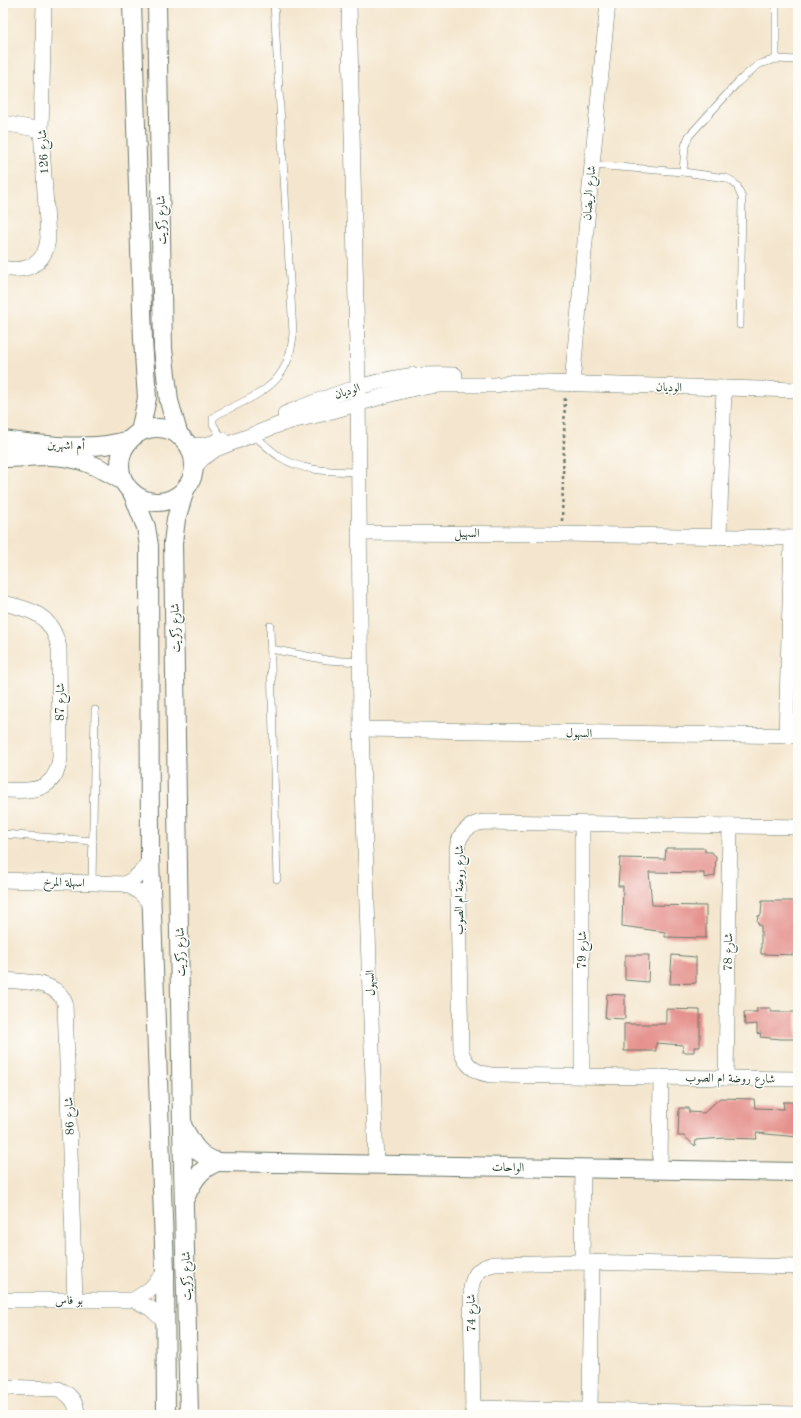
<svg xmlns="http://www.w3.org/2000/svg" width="801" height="1418" viewBox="0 0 801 1418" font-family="'Old Standard TT',Amiri,serif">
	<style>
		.building { fill: #e5908c }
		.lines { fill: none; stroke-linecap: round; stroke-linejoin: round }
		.service-casing { stroke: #6a786a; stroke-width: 8 }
		.minor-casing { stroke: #6a786a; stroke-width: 16 }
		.tertiary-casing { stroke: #6a786a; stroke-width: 20 }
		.path { stroke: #6a786a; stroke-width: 2.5; stroke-dasharray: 3 3; stroke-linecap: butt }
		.service { stroke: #fff; stroke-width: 7 }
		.minor { stroke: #fff; stroke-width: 15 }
		.tertiary { stroke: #fff; stroke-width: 18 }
		.labels { text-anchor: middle; stroke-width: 3; stroke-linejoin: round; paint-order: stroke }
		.street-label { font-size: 12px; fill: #1f3d34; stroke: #fdfcf7 }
	</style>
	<rect width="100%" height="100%" fill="#fdfcf7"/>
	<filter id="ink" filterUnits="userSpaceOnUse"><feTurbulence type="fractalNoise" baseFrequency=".025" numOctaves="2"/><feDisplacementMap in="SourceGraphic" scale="8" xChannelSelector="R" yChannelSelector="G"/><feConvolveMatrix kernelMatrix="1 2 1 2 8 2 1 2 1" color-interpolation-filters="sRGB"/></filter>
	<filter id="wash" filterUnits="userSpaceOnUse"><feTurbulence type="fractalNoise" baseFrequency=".012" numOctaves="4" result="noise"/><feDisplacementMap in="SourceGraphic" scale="16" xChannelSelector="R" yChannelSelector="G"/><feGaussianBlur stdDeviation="0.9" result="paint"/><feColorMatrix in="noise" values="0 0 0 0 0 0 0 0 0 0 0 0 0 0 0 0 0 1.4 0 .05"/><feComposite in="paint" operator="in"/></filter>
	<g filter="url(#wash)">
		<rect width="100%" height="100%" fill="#f4e6ce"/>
		<g id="blocks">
			<g class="building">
				<path d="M666 848H705V852H712L714 855 716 856 715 876 704 878V873L649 872 652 905 706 906V938L665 937V932L622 926 623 886H618L620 858 665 859Z"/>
				<path d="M762 901H798V955L761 954V926L759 925 757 921 758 916 761 915Z"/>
				<path d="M625 955H649L648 982 625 980Z"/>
				<path d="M672 955 696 957V983L670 984Z"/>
				<path d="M607 994 625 995V1019L605 1018Z"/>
				<path d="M757 1008H771V1012H796L797 1039H781L760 1037 761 1033 757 1034V1024L745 1025 744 1012H757Z"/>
				<path d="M666 1009 700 1010V1047H694V1052H682L683 1045 656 1043V1051H624V1024H666Z"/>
				<path d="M720 1098 754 1099 755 1108 784 1109 783 1102H793V1107L798 1108V1137L756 1133 757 1139 724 1138 696 1140 695 1146 684 1136H678L679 1108H689V1112L704 1113Z"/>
			</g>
		</g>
	</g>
	<g filter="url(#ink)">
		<use href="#blocks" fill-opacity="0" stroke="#6a786a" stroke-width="1"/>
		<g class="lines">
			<g class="service-casing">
				<g id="service">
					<path d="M776 59V3"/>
					<path d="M592 165 683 172 726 178 732 181 737 186 742 198 740 325"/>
					<path d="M683 172 685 146 689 136 738 82 754 68 760 64 776 59 798 60"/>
					<path d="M254 435C262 442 271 451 280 457 303 472 332 471 359 472"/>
					<path d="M222 439 213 424V418L218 414C259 394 290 385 293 333L274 3"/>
					<path d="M270 626 277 879"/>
					<path d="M271 649 327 660 360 662"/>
					<path d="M3 834 93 841"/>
					<path d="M92 883 95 710"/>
				</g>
			</g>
			<g class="minor-casing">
				<g id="minor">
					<path d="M349 3 358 388 361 729 376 1165"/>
					<path d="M3 123 41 130"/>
					<path d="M3 268C27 273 46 264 48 238L41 130 44 3"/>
					<path d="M572 384 592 165 608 3"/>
					<path d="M285 414C324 398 366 382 408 376 424 374 439 375 455 375"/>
					<path d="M187 444C198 448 211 444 222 439"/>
					<path d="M194 468 202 459 216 449 278 425 291 421 322 414 391 394 415 388 439 385H495L515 382 798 390"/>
					<path d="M359 533 562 534 798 538"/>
					<path d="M719 537 724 388"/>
					<path d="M3 603C33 610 52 615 59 648L60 758C55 793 31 791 3 790"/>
					<path d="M361 729 798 736"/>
					<path d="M786 736 792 538"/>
					<path d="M582 824V1076"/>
					<path d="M798 827 484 822C468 824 459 834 457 849L461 1051C466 1066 475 1073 491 1075L798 1079"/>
					<path d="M3 880 125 884C137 889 144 895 151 906"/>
					<path d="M125 884C137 878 144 870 150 859"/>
					<path d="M3 980C24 982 56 980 65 1003L75 1300"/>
					<path d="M726 1078 730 826"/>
					<path d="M660 1170 661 1077"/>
					<path d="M582 1262 583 1168"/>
					<path d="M3 1300H134L150 1308 166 1323"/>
					<path d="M134 1300 150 1289 165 1272"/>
					<path d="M3 1387 58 1389C70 1394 77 1402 77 1415"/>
					<path d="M473 1408 798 1414"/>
					<path d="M590 1410 592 1262"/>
					<path d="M473 1415 471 1288C473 1274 481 1266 495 1264L582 1262 798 1267"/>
				</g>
			</g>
			<g class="tertiary-casing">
				<g id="tertiary">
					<path d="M132 3 143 340 147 398 140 432"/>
					<path d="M157 3 163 349 169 401 179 436"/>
					<circle cx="157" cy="465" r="37"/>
					<path d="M3 440C42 445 90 452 129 440"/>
					<path d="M3 458C19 458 34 456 50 456 78 456 100 467 123 481"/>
					<path d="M185 490 176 519 173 543 182 1126 189 1415"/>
					<path d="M132 492 146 527 149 546 150 859 165 1272 166 1415"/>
					<path d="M183 1127C192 1144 199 1157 218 1162L798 1172"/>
					<path d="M185 1198C193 1181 200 1168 218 1162"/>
				</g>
			</g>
			<path class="path" d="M562 521 565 396"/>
			<use href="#service" class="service"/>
			<use href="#minor" class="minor"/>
			<use href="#tertiary" class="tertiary"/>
		</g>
	</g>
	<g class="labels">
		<g class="street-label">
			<text transform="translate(43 152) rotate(-93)" y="4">شارع 126</text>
			<text transform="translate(589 193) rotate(-85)" y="4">شارع الريضان</text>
			<text transform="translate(161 220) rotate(-91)" y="4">شارع زكريت</text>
			<text transform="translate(669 387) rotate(2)" y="4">الوديان</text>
			<text transform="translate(347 391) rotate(-18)" y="4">الوديان</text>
			<text transform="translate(66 445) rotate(3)" y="4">أم اشهرين</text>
			<text x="467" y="537">السهيل</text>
			<text transform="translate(175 628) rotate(-91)" y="4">شارع زكريت</text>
			<text transform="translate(60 702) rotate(-90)" y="4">شارع 87</text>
			<text transform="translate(579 733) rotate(1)" y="4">السهول</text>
			<text transform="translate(64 882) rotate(2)" y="4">اسهلة المرخ</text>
			<text transform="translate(459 890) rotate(-90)" y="4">شارع روضة ام الصوب</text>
			<text transform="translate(582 950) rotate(-90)" y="4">شارع 79</text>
			<text transform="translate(180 952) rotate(-91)" y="4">شارع زكريت</text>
			<text transform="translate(728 952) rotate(-89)" y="4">شارع 78</text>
			<text transform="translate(370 983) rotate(-92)" y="4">السهول</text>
			<text transform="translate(730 1078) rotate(1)" y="4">شارع روضة ام الصوب</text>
			<text transform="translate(69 1116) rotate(-92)" y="4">شارع 86</text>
			<text transform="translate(508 1167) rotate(1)" y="4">الواحات</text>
			<text transform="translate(186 1276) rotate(-91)" y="4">شارع زكريت</text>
			<text x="69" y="1304">بو فاس</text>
			<text transform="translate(471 1313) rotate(-91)" y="4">شارع 74</text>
		</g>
	</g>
	<rect width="801" height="1418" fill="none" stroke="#fdfcf7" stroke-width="16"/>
</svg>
